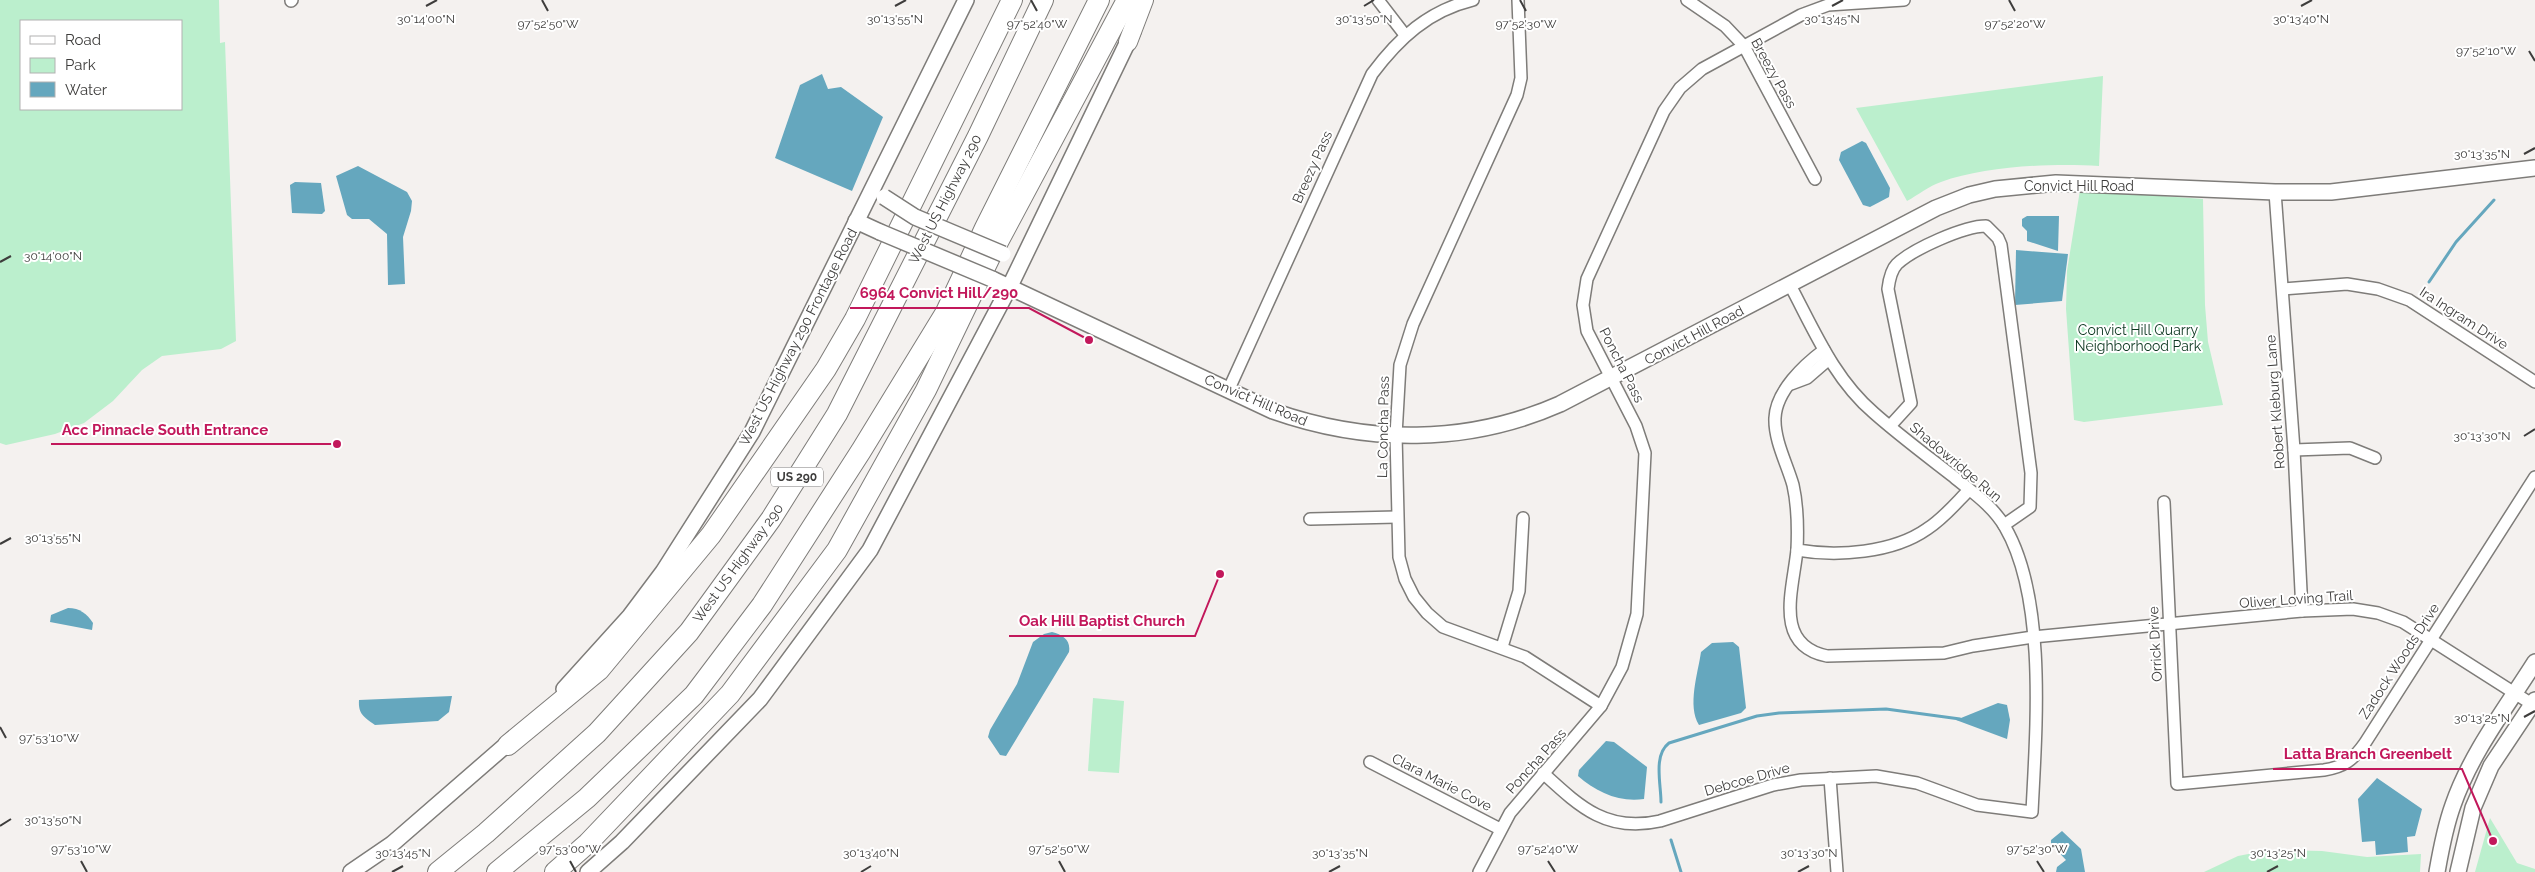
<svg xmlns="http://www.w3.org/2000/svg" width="2535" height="872" viewBox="0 0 2535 872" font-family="Raleway,sans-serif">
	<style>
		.green { fill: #bbefcd; fill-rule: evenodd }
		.water { fill: #65a7be }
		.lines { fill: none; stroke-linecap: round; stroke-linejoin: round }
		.stream { stroke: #65a7be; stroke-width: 3 }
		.street-casing { stroke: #7e7c79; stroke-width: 14 }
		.secondary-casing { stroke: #7e7c79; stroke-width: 18 }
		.primary-casing { stroke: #7e7c79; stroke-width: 20 }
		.highway-casing { stroke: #7e7c79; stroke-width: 22 }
		.street { stroke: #fff; stroke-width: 11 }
		.secondary { stroke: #fff; stroke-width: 15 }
		.primary { stroke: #fff; stroke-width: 18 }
		.highway { stroke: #fff; stroke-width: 20 }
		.secondary-bridge-casing { stroke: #7e7c79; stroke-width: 18; stroke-linecap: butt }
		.secondary-bridge { stroke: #fff; stroke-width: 15 }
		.ticks { fill: none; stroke: #3e3d3c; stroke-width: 2 }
		.labels { text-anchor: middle; stroke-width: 4; stroke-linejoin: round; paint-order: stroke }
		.shield { fill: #fff; stroke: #787776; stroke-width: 1 }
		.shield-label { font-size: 12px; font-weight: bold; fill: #3e3d3c }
		.street-label { font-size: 14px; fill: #3e3d3c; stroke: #fff }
		.park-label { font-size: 14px; fill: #0b361f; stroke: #fff }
		.ticks-label { font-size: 12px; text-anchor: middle; fill: #3e3d3c; stroke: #fff; stroke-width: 4; stroke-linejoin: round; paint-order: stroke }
		.leader { fill: none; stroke: #c2185b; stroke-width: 2 }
		.callout-dot { fill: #c2185b; stroke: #fff; stroke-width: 2 }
		.callout-label { font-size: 15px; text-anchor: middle; font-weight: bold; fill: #c2185b; stroke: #fff; stroke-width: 4; stroke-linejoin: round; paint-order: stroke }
	</style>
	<rect width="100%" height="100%" fill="#f4f1ef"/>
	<g class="green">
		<path d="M0 0H219L220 43 225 42 236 341 221 349 162 356 142 370 113 401 84 423 55 434 6 445 0 443ZM21 21H181V109H21Z"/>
		<path d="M2103 76 2099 166C2053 163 1985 166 1941 182 1929 186 1918 195 1907 201L1856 108Z"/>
		<path d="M2080 190 2203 199 2205 305 2208 342 2223 405 2084 422 2074 420 2066 309 2067 271Z"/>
		<path d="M1093 698 1124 701 1119 773 1088 771Z"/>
		<path d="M2490 818 2517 863 2535 869V872H2475Z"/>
		<path d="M2269 850 2322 851 2367 857 2421 854 2420 872H2204L2238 856Z"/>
	</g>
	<g class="water">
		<path d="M822 74 828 89 841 87 883 117 852 191 775 158 800 85Z"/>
		<path d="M1862 141 1866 143 1890 188 1889 197 1870 207 1863 205 1839 160 1841 152Z"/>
		<path d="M358 166 407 192 412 201 411 211 403 237 405 284 388 285 387 234 369 219H352L347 215 336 176Z"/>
		<path d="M295 182 321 183 325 211 322 214 292 213 290 185Z"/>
		<path d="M2027 216H2059L2058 251 2027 241V231L2022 226V219Z"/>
		<path d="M2016 250 2068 254 2062 301 2015 305Z"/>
		<path d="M68 608C80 608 87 614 93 623L92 630 50 622 51 615Z"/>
		<path d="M1052 632C1063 635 1071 640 1069 652L1006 756 1000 755 988 737 990 730 1017 684 1033 642 1044 634Z"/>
		<path d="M1733 642 1739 647 1746 708 1741 713 1699 725C1687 706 1698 673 1701 652L1712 643Z"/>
		<path d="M452 696 449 712 438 721 375 725C364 717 358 714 359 700Z"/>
		<path d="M1998 703 2007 705 2010 720 2007 739 1956 720Z"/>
		<path d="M1606 741 1614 742 1647 767 1644 799C1620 803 1596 792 1578 776L1579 770Z"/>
		<path d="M2377 778 2422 809 2415 836 2407 837 2408 852 2376 855 2375 841 2362 842 2358 799Z"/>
		<path d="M2062 831 2081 849 2085 872H2056L2057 867 2066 860 2051 844V840Z"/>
	</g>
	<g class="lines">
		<g class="stream">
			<path d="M2429 282 2456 242 2494 200"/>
			<path d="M1661 802C1661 784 1653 755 1669 743L1757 716 1779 713 1886 709 1960 719"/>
			<path d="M1671 840 1681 872"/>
		</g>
		<g class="street-casing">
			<g id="street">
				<path d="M1378 0 1405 35"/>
				<path d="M1518 0 1521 78 1517 95 1413 324 1400 365 1396 435 1399 557 1405 579 1414 597 1427 613 1443 627 1525 657 1601 706"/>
				<path d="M1687 0 1725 26 1744 46 1815 179"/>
				<path d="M291 1 292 0"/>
				<path d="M2275 192 2294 450 2302 611"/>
				<path d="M2283 289 2347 284 2378 289 2409 300 2535 382"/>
				<path d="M1824 350C1804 365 1776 391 1775 418 1774 440 1787 464 1793 485 1798 507 1798 528 1797 550 1837 557 1893 553 1927 529 1943 519 1956 503 1969 490"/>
				<path d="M1791 384 1807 378 1829 359"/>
				<path d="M1228 391 1372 74C1399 38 1428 11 1473 0"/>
				<path d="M1890 426 1911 403 1888 289C1889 281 1891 270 1897 264 1913 249 1964 226 1986 226L1998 238 2001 245 2031 473 2030 507 2004 525"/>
				<path d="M2294 450 2350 448 2375 458"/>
				<path d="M2164 502 2177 784 2324 770C2344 767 2353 760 2365 743L2535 477"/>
				<path d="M1310 519 1397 517"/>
				<path d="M1797 550C1793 590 1773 645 1827 656L1944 653 1973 646 2033 637 2302 611 2353 609 2378 613 2403 622 2535 706"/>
				<path d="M1502 647 1519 591 1523 518"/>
				<path d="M1370 762 1500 829"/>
				<path d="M1543 773C1580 807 1607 833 1660 821L1773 785 1801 780 1876 776 1917 783 1977 805 2032 812C2036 730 2047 599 2005 527 1993 506 1972 492 1954 477 1927 456 1900 436 1874 413 1834 379 1814 330 1790 285"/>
				<path d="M1830 778 1837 872"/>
				<path d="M1479 872 1510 813 1601 706 1622 667 1637 614 1645 453 1636 426 1587 331 1583 305 1587 279 1664 111 1680 88 1702 69 1801 15 1828 5 1904 0"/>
			</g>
		</g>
		<g class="secondary-casing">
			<g id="secondary">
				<path d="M856 221 880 232"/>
				<path d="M992 279 1273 411C1367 444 1467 445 1560 404L1936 208 1969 195 1995 189 2056 183 2275 192H2331L2535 168"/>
				<path d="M564 689 630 616 663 572 752 432 966 0"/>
				<path d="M351 872 392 844 514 738"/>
				<path d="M588 872 622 842 760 699 870 550 1010 286 1133 31"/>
				<path d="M2437 872C2441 849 2445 827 2453 805 2471 753 2506 708 2535 662"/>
				<path d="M2458 872 2473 808 2491 766 2535 700"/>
			</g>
		</g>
		<g class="primary-casing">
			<path id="primary" d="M1128 42 1144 0"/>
		</g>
		<g class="highway-casing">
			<g id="highway">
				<path d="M508 745 599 670 711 535 826 369 855 319 1012 0"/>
				<path d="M438 872 486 833 597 733 689 632 771 519 837 414 978 136 1043 0"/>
				<path d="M497 872 587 798 694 695 762 605 861 451 946 312 985 228 1099 0"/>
				<path d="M555 872 588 843 730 694 837 550 926 390 990 257 1127 0"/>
			</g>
		</g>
		<use href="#street" class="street"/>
		<use href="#secondary" class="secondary"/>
		<use href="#primary" class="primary"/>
		<use href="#highway" class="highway"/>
		<g class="secondary-bridge-casing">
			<g id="secondary-bridge">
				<path d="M884 197 915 217 1003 254"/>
				<path d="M880 232 992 279"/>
			</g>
		</g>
		<use href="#secondary-bridge" class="secondary-bridge"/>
	</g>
	<path class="ticks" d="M542 0 548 11M1031 0 1037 11M1520 0 1526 11M2009 0 2015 11M426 6 437 0M895 6 906 0M1364 6 1374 0M1832 6 1843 0M2301 6 2312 0M2529 51 2535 61M2524 154 2535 148M0 262 11 256M2524 436 2535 429M0 544 11 538M2524 717 2535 711M0 727 6 738M0 826 11 819M81 861 87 872M570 861 576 872M1059 861 1065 872M1548 861 1555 872M2037 861 2044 872M392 872 403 866M861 872 871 866M1329 872 1340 866M1798 872 1809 866M2267 872 2278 866"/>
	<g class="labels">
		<rect class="shield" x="771" y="467.5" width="52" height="19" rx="4"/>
		<g class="shield-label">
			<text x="797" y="481">US 290</text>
		</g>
		<g class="street-label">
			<text transform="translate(1774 73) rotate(61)" y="5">Breezy Pass</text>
			<text transform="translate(1312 167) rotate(-66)" y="5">Breezy Pass</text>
			<text x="2079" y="191">Convict Hill Road</text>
			<text transform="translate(945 199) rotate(-63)" y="5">West US Highway 290</text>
			<text transform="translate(2464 318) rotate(33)" y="5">Ira Ingram Drive</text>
			<text transform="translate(1694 335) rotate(-28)" y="5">Convict Hill Road</text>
			<text transform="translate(798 337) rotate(-63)" y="5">West US Highway 290 Frontage Road</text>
			<text transform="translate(1622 365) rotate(63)" y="5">Poncha Pass</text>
			<text transform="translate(1256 400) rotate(23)" y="5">Convict Hill Road</text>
			<text transform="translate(2275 402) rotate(-94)" y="5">Robert Kleburg Lane</text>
			<text transform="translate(1383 427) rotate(-89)" y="5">La Concha Pass</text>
			<text transform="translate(1956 462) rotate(40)" y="5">Shadowridge Run</text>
			<text transform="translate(738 563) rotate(-54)" y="5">West US Highway 290</text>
			<text transform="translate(2296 599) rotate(-4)" y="5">Oliver Loving Trail</text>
			<text transform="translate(2155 644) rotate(-93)" y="5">Orrick Drive</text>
			<text transform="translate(2399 661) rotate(-57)" y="5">Zadock Woods Drive</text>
			<text transform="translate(1536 761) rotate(-48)" y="5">Poncha Pass</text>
			<text transform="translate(1747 779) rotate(-16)" y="5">Debcoe Drive</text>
			<text transform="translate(1442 782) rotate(27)" y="5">Clara Marie Cove</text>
		</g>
		<g class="park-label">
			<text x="2138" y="335">Convict Hill Quarry<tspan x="2138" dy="16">Neighborhood Park</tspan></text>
		</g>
	</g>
	<g class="ticks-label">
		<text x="1364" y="23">30°13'50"N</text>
		<text x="426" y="23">30°14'00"N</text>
		<text x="895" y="23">30°13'55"N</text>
		<text x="1832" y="23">30°13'45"N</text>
		<text x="2301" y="23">30°13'40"N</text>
		<text x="548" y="28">97°52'50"W</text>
		<text x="1037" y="28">97°52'40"W</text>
		<text x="1526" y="28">97°52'30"W</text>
		<text x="2015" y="28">97°52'20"W</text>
		<text x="2486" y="55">97°52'10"W</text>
		<text x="2482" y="158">30°13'35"N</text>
		<text x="53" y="260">30°14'00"N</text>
		<text x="2482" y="440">30°13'30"N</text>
		<text x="53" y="542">30°13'55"N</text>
		<text x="2482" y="722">30°13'25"N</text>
		<text x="49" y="742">97°53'10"W</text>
		<text x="53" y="824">30°13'50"N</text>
		<text x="81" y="853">97°53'10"W</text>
		<text x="570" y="853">97°53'00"W</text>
		<text x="1059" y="853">97°52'50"W</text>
		<text x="1548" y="853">97°52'40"W</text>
		<text x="2037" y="853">97°52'30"W</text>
		<text x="403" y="857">30°13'45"N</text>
		<text x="871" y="857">30°13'40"N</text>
		<text x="1340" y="857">30°13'35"N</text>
		<text x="1809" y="857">30°13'30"N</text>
		<text x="2278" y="857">30°13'25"N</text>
	</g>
	<path class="leader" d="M1089 340L1029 308H850M337 444L278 444H51M1220 574L1195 636H1009M2493 841L2462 769H2273"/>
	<g class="callout-dot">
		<circle cx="1089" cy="340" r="5"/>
		<circle cx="337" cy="444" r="5"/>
		<circle cx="1220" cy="574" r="5"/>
		<circle cx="2493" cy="841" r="5"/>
	</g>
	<g class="callout-label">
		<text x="939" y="298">6964 Convict Hill/290</text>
		<text x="165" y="435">Acc Pinnacle South Entrance</text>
		<text x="1102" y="626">Oak Hill Baptist Church</text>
		<text x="2368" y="759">Latta Branch Greenbelt</text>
	</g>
	<rect x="20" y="20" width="162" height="90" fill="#ffffff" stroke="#b2b1b1"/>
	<rect x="30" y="36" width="25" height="8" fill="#ffffff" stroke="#b2b1b1"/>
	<text x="65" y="45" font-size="15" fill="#3e3d3c">Road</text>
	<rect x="30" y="58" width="25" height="15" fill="#bbefcd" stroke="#b2b1b1"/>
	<text x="65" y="70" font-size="15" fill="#3e3d3c">Park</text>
	<rect x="30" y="82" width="25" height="15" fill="#65a7be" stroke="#b2b1b1"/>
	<text x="65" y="95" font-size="15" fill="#3e3d3c">Water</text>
</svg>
